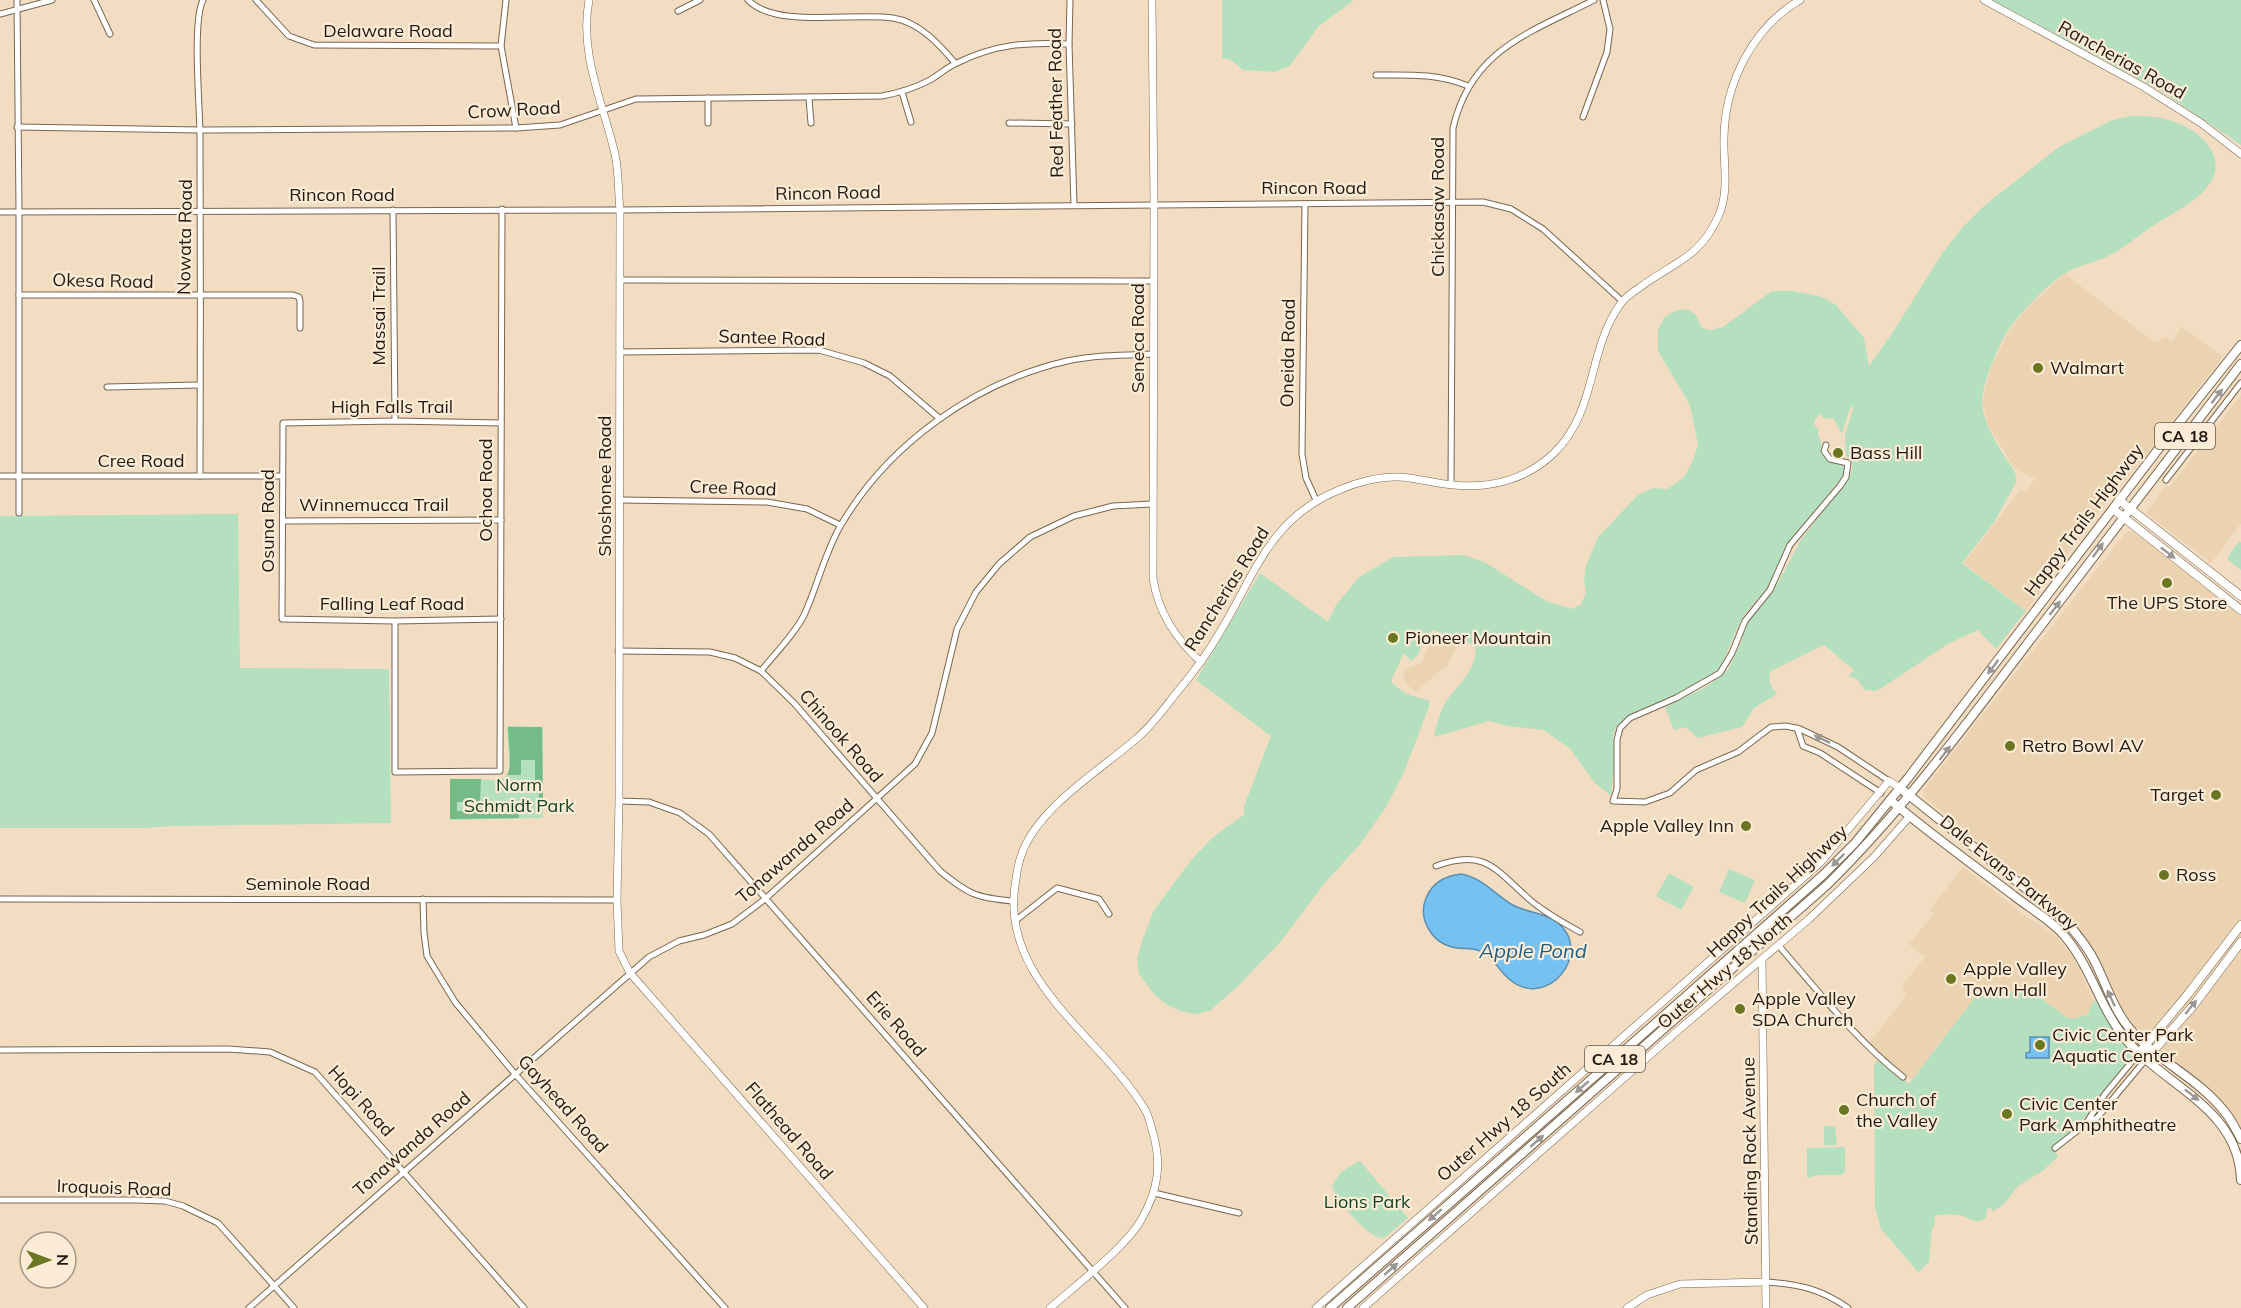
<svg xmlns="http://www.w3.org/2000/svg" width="2241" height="1308" viewBox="0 0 2241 1308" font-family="Mulish,sans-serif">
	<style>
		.built { fill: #ebd2b0 }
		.green { fill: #b4e0bf }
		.forest { fill: #74bb88 }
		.water { fill: #75c2f2; stroke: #5c8fae; stroke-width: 1.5 }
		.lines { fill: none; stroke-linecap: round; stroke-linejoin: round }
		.minor-casing { stroke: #79674f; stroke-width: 7 }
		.tertiary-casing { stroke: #79674f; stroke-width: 8 }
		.secondary-casing { stroke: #79674f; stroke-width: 9 }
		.primary-casing { stroke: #79674f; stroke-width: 10 }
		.minor { stroke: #fff; stroke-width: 5 }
		.tertiary { stroke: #fff; stroke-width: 7 }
		.secondary { stroke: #fff; stroke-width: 8 }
		.primary { stroke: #fff; stroke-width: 8 }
		.oneway { fill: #9b9893 }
		.poi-dot { fill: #6a7622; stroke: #fcebd5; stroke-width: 2 }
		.labels { text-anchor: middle; stroke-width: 4.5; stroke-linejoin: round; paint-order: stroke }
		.shield { fill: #fcebd5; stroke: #63584b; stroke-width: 1.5 }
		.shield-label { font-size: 16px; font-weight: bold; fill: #211910 }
		.street-label { font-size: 18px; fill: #211910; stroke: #fcebd5 }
		.poi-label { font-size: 18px; fill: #211910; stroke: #fcebd5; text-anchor: start }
		.park-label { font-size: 18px; fill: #0f4524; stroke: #fcebd5 }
		.water-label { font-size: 20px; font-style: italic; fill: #235c7d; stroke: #fcebd5 }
	</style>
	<rect width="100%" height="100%" fill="#f2ddc2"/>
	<g class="built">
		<path d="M2065 274 2154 342 2167 337 2172 341 2182 327 2223 357 2120 487 2115 490 2026 611 1964 563 2021 489 2026 492 2035 479 2015 469 1988 425 1982 402 1991 368 2006 336 2027 308Z"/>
		<path d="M2241 395V523L2211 563 2146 513 2166 486 2169 488Z"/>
		<path d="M2127 531H2134L2241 614V1128L2223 1103 2134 1025 2119 1004 2092 947 2069 919 2044 895 1923 796 1925 788Z"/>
		<path d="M1431 638 1456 647 1446 668 1437 673 1416 692 1405 683 1403 674 1407 669 1422 662Z"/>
		<path d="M1963 867 2023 914 2057 937 2073 957 2094 1001 2088 1014 2074 1019 2066 1017 2037 995 2026 996 2003 989 1991 991 1982 988 1912 1080 1886 1060 1869 1043 1907 995 1901 987 1925 957 1909 944 1934 914 1930 910Z"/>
	</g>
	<g class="green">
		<path d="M1222 0H1354L1318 27 1290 66 1274 72 1243 70 1230 59 1222 58Z"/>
		<path d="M1992 0H2241V145L2161 91Z"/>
		<path d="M2133 116C2158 115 2185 121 2204 140 2241 183 2180 208 2151 227 2136 237 2124 249 2106 257 2093 263 2076 266 2064 274 2047 285 2018 315 2007 332 1999 344 1980 390 1982 404 1984 422 1994 439 2003 454 2008 464 2018 470 2016 482L1995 521 1962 563 2026 611 1996 649 1978 630 1948 644 1880 689 1875 691 1865 690 1857 679 1849 676 1854 670 1824 645 1771 671C1767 679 1771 687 1777 694L1754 708 1742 727 1698 738 1686 727 1674 730 1665 707 1706 687 1728 670 1740 645 1747 622 1779 581 1801 540 1851 474C1853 466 1854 461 1846 456L1845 434 1854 406 1850 408 1842 434 1833 418 1824 419 1821 414 1815 419 1814 424 1819 430 1818 434 1821 442V453L1829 462 1845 464V472L1841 479 1790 541 1768 587 1743 616 1719 670 1685 691 1625 719 1616 728 1613 736 1614 762 1611 796 1595 783 1570 749 1544 730 1509 726 1489 721 1434 737C1436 726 1439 715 1444 705 1454 687 1479 670 1475 647L1467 641 1455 639 1434 630 1422 639 1419 654 1411 661 1404 653 1391 681C1401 693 1413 697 1429 700V707L1404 772 1386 807 1361 843 1324 884 1282 940 1239 985 1210 1011 1196 1014 1180 1011 1166 1004 1154 994 1139 974 1137 960 1142 941 1154 910 1192 859 1212 838 1245 814 1243 809 1271 736 1196 680 1260 573 1328 622 1336 605 1359 577 1393 557 1464 555 1486 563 1548 602 1573 609 1581 604 1586 593 1584 580 1586 566 1598 537 1638 495 1653 488 1668 489 1684 477 1692 463 1698 445 1690 405 1658 351V329L1665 317 1675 311 1687 309 1696 315 1702 328 1710 330 1723 327 1772 291H1793L1822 297 1836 305 1864 338 1869 366 1895 329 1941 255 1962 228 1986 204 2059 147 2112 120Z"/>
		<path d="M238 514 240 668 389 669 391 823 173 826 145 828H0V516Z"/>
		<path d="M2239 542H2241V570L2228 560V556Z"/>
		<path d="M507 726 543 727V818L450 820V779L498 780C503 778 507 776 509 771 510 767 507 734 507 726Z"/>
		<path d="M1729 869 1755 880 1745 903 1719 892Z"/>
		<path d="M1669 873 1694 887 1681 910 1656 896Z"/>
		<path d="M2015 987 2026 996 2033 987 2039 992 2037 995 2066 1017 2074 1019 2088 1014 2092 1003 2096 1000 2116 1034 2129 1049 2131 1058 2086 1116 2061 1141 2064 1146 2056 1152 2058 1157 2041 1172 2018 1186 2004 1204 1992 1212 1991 1208 1987 1209 1986 1218C1975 1226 1969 1217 1959 1215 1952 1214 1943 1215 1935 1215L1934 1227H1932L1929 1262 1918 1272 1881 1229 1875 1207 1874 1065 1878 1060 1909 1084 1982 988C1994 994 1999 988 2011 993Z"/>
		<path d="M1824 1126H1835L1837 1145H1824Z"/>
		<path d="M1845 1147V1171L1842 1175H1819L1807 1178V1148Z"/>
		<path d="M1360 1161 1408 1218 1384 1238C1367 1239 1339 1202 1332 1187 1337 1173 1347 1167 1360 1161Z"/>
	</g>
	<g class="forest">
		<path d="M508 727H542L543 802H539V785L535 784V760H521V775H507C513 766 508 740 508 727Z"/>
		<path d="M450 779H481L480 802H457V811L519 813V818L450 819Z"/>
	</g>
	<g class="water">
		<path d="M1461 874C1483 878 1493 893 1511 904 1525 913 1544 912 1557 922 1595 952 1547 1012 1509 979 1498 970 1494 957 1480 951 1473 948 1465 949 1457 948 1434 945 1417 921 1426 898 1433 882 1445 876 1461 874Z"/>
		<path d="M2030 1037H2049V1058H2026V1053L2030 1052Z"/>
	</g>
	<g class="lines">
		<g class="minor-casing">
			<g id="minor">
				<path d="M17 0 19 212V513"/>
				<path d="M94 0 110 34"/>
				<path d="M256 0 289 36 314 45 501 46"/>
				<path d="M506 0 501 46 516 128"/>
				<path d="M748 0C776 29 854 12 893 18 919 22 939 44 955 63"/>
				<path d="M1070 0 1069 44 1074 205"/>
				<path d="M678 11 700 0"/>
				<path d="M0 14 52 0"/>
				<path d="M1376 75C1409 75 1436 73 1468 86"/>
				<path d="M902 92 911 122"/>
				<path d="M708 98V123"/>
				<path d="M809 99 811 123"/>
				<path d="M1583 117 1607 52 1610 29 1603 0"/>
				<path d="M1009 123 1072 124"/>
				<path d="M17 127 200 130 516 128 560 125 636 99 882 96C898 93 915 88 930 80 939 75 947 67 957 63 995 44 1027 42 1069 44"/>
				<path d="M1305 204 1302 454 1306 478 1316 500"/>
				<path d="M393 210 395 421"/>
				<path d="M0 212 620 210 1483 202 1511 209 1543 229 1622 301"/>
				<path d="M620 280 1154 281"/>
				<path d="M19 295H293L299 297 300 301V328"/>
				<path d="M620 352 819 350 864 363 890 376 939 418"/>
				<path d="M107 387 200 385"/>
				<path d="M501 423 395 421 283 423 282 619 395 621 501 619"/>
				<path d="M1826 445 1824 451 1830 459 1848 463 1846 477 1840 486 1790 545 1770 590 1745 621 1732 653 1720 673 1676 698 1630 718 1620 728 1617 740V789L1613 801 1645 802 1670 793 1696 770 1738 752 1771 727 1786 726 1800 729 1838 747 1889 781"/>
				<path d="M0 476H282"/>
				<path d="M200 476C200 363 201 249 200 136 200 108 192 21 203 0"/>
				<path d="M2166 480 2241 383"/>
				<path d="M1451 485 1453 128C1471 50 1529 33 1594 0"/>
				<path d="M620 500 767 502 807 509 840 525"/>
				<path d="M283 521 501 520"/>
				<path d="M395 621V772L500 771 502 209"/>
				<path d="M618 651 710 652 735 658 761 671 794 703 940 871C968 894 976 898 1013 901"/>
				<path d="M761 671C774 655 798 630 805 613 818 584 825 552 841 525 889 443 976 382 1067 361 1096 355 1124 355 1153 354"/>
				<path d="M1797 728 1803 746 1820 753 1881 793"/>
				<path d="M619 801 649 802 680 813 709 834 1125 1308"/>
				<path d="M1436 866C1485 848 1495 869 1529 899 1544 912 1562 922 1580 932"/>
				<path d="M0 899 617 900"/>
				<path d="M423 899 424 933 427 956 455 1002 515 1074 725 1308"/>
				<path d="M1015 921 1057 888 1099 899 1109 914"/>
				<path d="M1779 946C1818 991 1856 1040 1903 1077"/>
				<path d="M0 1050 228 1049 270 1052 315 1072 524 1308"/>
				<path d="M2087 1122 2105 1094 2139 1053"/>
				<path d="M2055 1148 2087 1123 2097 1118 2146 1059"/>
				<path d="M1154 1193 1239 1213"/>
				<path d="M0 1200H136L165 1201 183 1206 218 1223 294 1308"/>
				<path d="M1766 1282C1799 1284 1821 1289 1848 1308"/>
				<path d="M249 1308 649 957 679 941 704 935 732 924 765 899 915 764 932 733 957 629 976 592 999 564 1030 537 1074 516 1113 506 1152 504"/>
			</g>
		</g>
		<g class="tertiary-casing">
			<g id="tertiary">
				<path d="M589 0C579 54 603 103 615 154 619 172 618 192 620 210L619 801 617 900 619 951 630 973 924 1308"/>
				<path d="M1152 0 1154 205 1153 578C1158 612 1175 638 1201 662"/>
				<path d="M1984 0 2144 87 2201 123 2241 154"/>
				<path d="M1762 959 1766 1308"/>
				<path d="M1050 1308C1075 1286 1126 1247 1141 1220 1158 1191 1162 1165 1153 1133 1150 1124 1149 1115 1144 1108 1099 1034 997 979 1016 879 1017 871 1019 861 1022 853 1039 807 1099 771 1136 739 1152 726 1165 707 1178 691 1193 673 1208 653 1220 632 1255 574 1270 518 1339 490 1357 482 1381 476 1400 477 1418 478 1436 484 1454 485 1491 489 1527 479 1554 453 1597 411 1587 353 1619 306 1624 298 1631 293 1639 288 1672 263 1700 258 1718 217 1730 191 1723 164 1724 137 1725 83 1753 27 1800 0"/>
				<path d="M1316 1308 1820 863 1889 781 1900 788"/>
				<path d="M1363 1308 1675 1033 1809 919 1874 857 1910 816"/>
				<path d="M1627 1308 1647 1295 1680 1284 1766 1282"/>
			</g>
		</g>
		<g class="secondary-casing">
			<g id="secondary">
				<path d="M2119 500 2241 596"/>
				<path d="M2113 509 2241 610"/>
				<path d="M2139 1053 2188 994 2241 925"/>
				<path d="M2146 1059 2193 1006 2241 942"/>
			</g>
		</g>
		<g class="primary-casing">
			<g id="primary">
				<path d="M1900 788 2064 919C2075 932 2086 944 2094 960 2106 983 2113 1009 2130 1029 2157 1061 2198 1078 2224 1111 2231 1119 2236 1129 2241 1139"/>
				<path d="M1890 800C1929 833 1972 864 2013 895 2028 907 2046 917 2060 931 2091 963 2099 1010 2129 1043 2169 1088 2239 1110 2241 1180"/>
				<path d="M1330 1308 1651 1027 1823 875 1855 843 1908 778 2163 443 2241 345"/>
				<path d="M1347 1308 1827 885C1906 807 1970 719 2037 631 2105 542 2173 453 2241 364"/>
			</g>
		</g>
		<use href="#minor" class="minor"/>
		<use href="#tertiary" class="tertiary"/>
		<use href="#secondary" class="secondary"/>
		<use href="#primary" class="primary"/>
	</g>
	<defs><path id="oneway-solid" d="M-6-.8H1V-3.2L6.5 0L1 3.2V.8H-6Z" transform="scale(1.5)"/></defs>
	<g class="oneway">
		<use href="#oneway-solid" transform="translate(2217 396) rotate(-53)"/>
		<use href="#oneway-solid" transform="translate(2098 550) rotate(-54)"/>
		<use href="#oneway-solid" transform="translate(2168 553) rotate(38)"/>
		<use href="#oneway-solid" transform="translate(2055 608) rotate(-52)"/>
		<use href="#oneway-solid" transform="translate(1993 667) rotate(127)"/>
		<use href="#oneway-solid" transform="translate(1822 739) rotate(-154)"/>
		<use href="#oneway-solid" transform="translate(1945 753) rotate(-52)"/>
		<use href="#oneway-solid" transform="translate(1838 860) rotate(135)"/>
		<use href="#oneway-solid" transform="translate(2111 998) rotate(-115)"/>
		<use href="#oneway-solid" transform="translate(2191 1007) rotate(-51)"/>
		<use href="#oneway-solid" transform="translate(1582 1087) rotate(139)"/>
		<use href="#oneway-solid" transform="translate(2192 1095) rotate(38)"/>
		<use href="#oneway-solid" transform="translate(1537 1141) rotate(-41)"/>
		<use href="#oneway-solid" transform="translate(1435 1215) rotate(139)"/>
		<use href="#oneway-solid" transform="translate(1391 1269) rotate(-41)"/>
	</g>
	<g class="poi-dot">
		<circle cx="2038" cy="368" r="6"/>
		<circle cx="1838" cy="453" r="6"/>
		<circle cx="2167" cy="583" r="6"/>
		<circle cx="1393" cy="638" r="6"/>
		<circle cx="2010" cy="746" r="6"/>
		<circle cx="2216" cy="795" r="6"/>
		<circle cx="1746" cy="826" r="6"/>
		<circle cx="2164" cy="875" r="6"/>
		<circle cx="1951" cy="979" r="6"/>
		<circle cx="1740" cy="1009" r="6"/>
		<circle cx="2040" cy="1045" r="6"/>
		<circle cx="1844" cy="1110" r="6"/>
		<circle cx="2007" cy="1114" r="6"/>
	</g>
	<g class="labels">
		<g class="shield">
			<rect x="2155" y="423" width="60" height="26" rx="4.5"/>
			<rect x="1585" y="1046" width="60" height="26" rx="4.5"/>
		</g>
		<g class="shield-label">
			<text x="2185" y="442">CA 18</text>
			<text x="1615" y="1065">CA 18</text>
		</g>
		<g class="street-label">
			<text x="388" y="37">Delaware Road</text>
			<text transform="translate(2122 60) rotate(29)" y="6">Rancherias Road</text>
			<text transform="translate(1056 103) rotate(-91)" y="6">Red Feather Road</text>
			<text transform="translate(514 110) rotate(-3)" y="6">Crow Road</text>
			<text x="1314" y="194">Rincon Road</text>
			<text transform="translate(828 193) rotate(-1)" y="6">Rincon Road</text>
			<text x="342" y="201">Rincon Road</text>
			<text transform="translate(1438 207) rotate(-90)" y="6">Chickasaw Road</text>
			<text transform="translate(185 237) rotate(-89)" y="6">Nowata Road</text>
			<text transform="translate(103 281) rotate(1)" y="6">Okesa Road</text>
			<text transform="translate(379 316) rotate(-90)" y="6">Massai Trail</text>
			<text transform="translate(772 338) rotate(2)" y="6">Santee Road</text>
			<text transform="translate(1138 338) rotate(-90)" y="6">Seneca Road</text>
			<text transform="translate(1288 353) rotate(-89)" y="6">Oneida Road</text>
			<text x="392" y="413">High Falls Trail</text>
			<text x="141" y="467">Cree Road</text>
			<text transform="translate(605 486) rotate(-90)" y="6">Shoshonee Road</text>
			<text transform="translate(733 488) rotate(2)" y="6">Cree Road</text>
			<text transform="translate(486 490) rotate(-90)" y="6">Ochoa Road</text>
			<text x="374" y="511">Winnemucca Trail</text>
			<text transform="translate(2084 520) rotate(-53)" y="6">Happy Trails Highway</text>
			<text transform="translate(268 521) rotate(-90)" y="6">Osuna Road</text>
			<text transform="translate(1227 589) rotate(-58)" y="6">Rancherias Road</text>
			<text x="392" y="610">Falling Leaf Road</text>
			<text transform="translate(841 736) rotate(49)" y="6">Chinook Road</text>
			<text transform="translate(795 851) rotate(-41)" y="6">Tonawanda Road</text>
			<text transform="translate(2009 873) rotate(39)" y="6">Dale Evans Parkway</text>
			<text x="308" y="890">Seminole Road</text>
			<text transform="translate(1777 891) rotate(-43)" y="6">Happy Trails Highway</text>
			<text transform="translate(1725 971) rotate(-40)" y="6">Outer Hwy 18 North</text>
			<text transform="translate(896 1024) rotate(49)" y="6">Erie Road</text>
			<text transform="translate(361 1101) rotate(48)" y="6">Hopi Road</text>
			<text transform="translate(563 1104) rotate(48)" y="6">Gayhead Road</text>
			<text transform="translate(1504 1122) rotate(-41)" y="6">Outer Hwy 18 South</text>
			<text transform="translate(789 1131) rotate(49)" y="6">Flathead Road</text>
			<text transform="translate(412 1144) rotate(-41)" y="6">Tonawanda Road</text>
			<text transform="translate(1750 1151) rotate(-91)" y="6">Standing Rock Avenue</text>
			<text transform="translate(114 1188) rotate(2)" y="6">Iroquois Road</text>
		</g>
		<g class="poi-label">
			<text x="2050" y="374">Walmart</text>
			<text x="1850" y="459">Bass Hill</text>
			<text x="2167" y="609" text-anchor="middle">The UPS Store</text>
			<text x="1405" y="644">Pioneer Mountain</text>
			<text x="2022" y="752">Retro Bowl AV</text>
			<text x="2204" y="801" text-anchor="end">Target</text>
			<text x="1734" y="832" text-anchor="end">Apple Valley Inn</text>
			<text x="2176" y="881">Ross</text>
			<text x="1963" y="975">Apple Valley<tspan x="1963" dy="21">Town Hall</tspan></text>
			<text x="1752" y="1005">Apple Valley<tspan x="1752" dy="21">SDA Church</tspan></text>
			<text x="2052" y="1041">Civic Center Park<tspan x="2052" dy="21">Aquatic Center</tspan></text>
			<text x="1856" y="1106">Church of<tspan x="1856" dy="21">the Valley</tspan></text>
			<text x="2019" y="1110">Civic Center<tspan x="2019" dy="21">Park Amphitheatre</tspan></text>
		</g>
		<g class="park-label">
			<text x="519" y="791">Norm<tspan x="519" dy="21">Schmidt Park</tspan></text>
			<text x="1367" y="1208">Lions Park</text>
		</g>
		<g class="water-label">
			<text x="1533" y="958">Apple Pond</text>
		</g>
	</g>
	<g transform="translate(48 1260) rotate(90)"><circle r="28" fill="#fcebd5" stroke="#a49786" stroke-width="1.5"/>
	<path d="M0-4.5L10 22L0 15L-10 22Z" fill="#6a7622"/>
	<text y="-9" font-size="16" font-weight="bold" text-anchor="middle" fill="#211910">N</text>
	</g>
</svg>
